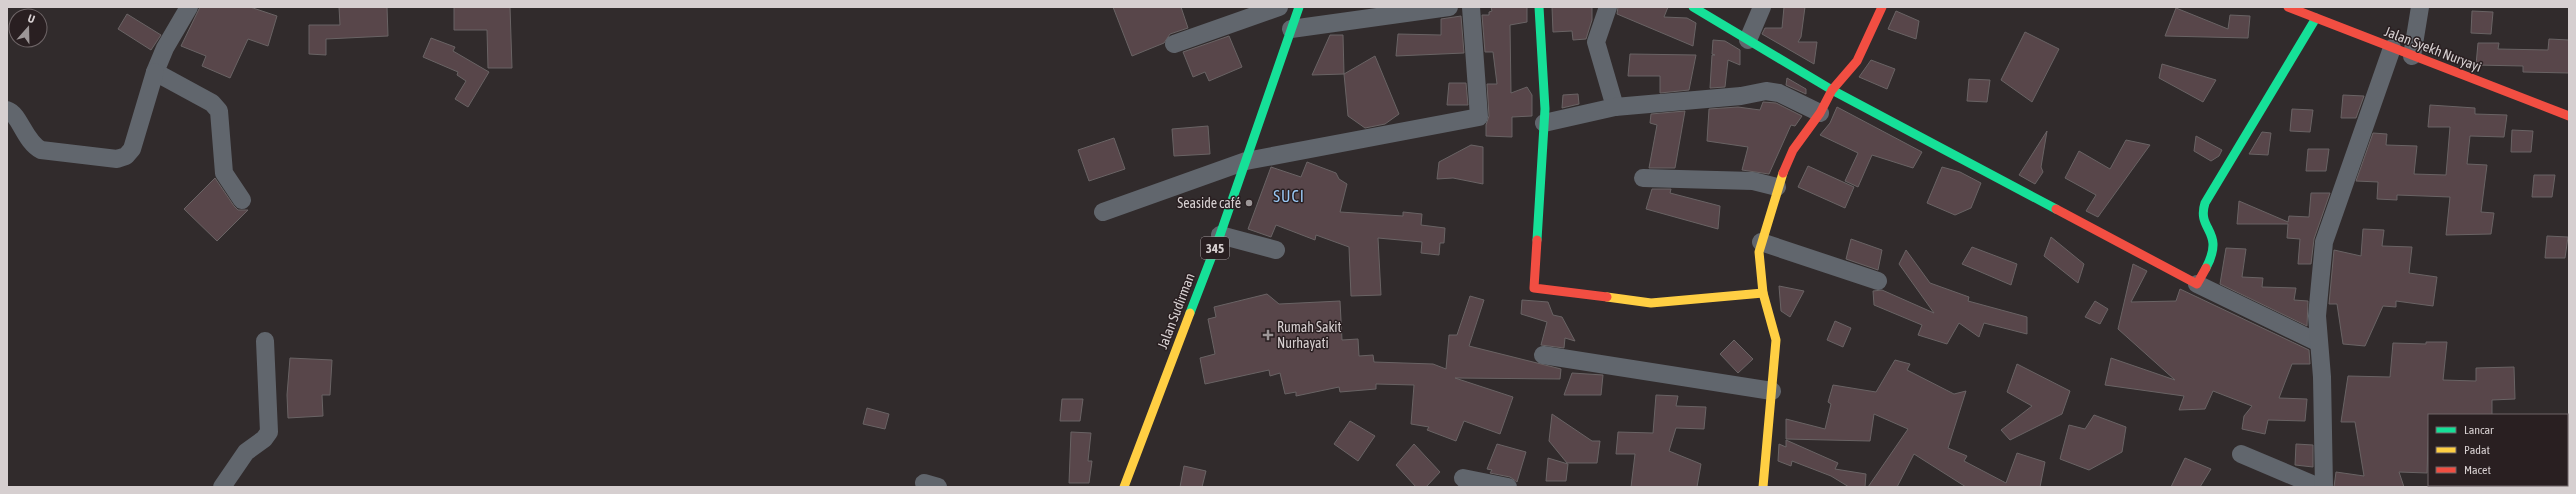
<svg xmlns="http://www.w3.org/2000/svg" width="2576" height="494" viewBox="0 0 2576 494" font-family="'Asap Condensed',sans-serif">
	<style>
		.building { fill: #58464a; stroke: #696364 }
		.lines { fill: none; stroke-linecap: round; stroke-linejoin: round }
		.street { stroke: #61666d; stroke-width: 18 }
		.fast { stroke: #16e098; stroke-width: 9 }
		.slow { stroke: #ffcf43; stroke-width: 9 }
		.jam { stroke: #f24e42; stroke-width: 9 }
		.poi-dot { fill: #9c9697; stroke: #291f21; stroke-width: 1.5 }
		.labels { text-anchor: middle; stroke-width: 3; stroke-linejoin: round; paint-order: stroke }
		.shield { fill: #291f21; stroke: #a29a9c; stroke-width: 1 }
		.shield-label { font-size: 13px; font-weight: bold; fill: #d6cfd0 }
		.street-label { font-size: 14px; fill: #d6cfd0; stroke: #291f21 }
		.poi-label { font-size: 14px; fill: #d6cfd0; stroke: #291f21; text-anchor: end }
		.quarter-label { font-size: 16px; letter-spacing: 1px; fill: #99c7f4; stroke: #291f21 }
	</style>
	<rect width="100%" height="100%" fill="#312b2c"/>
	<g class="building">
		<path d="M200 7H250L277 16 268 46 248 39 230 78 202 66 206 56 181 46Z"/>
		<path d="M339 7H387L388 36 326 39V55L309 54V25H340Z"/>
		<path d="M454 7H510L512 68H488L487 30H454Z"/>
		<path d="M1113 7H1181L1188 28 1170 34 1164 43 1132 56Z"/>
		<path d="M1491 7H1527V22L1510 25 1511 93 1527 87 1532 95V116L1512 117V137L1486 136V125L1489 116 1487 84H1497L1493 52H1485L1482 15H1489V12L1492 11Z"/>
		<path d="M1552 7H1592V20L1586 39 1573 40 1572 31 1553 32Z"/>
		<path d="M1618 7H1668L1664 17 1687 18 1696 23 1693 46 1617 14Z"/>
		<path d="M1784 7H1805L1801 37 1798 42H1817L1814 64 1762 34 1765 28H1782Z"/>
		<path d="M2176 8 2228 29 2230 15 2250 16 2248 38 2165 36Z"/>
		<path d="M1896 11 1919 21 1916 39 1888 29Z"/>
		<path d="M2472 11 2493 12 2491 34 2471 33Z"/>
		<path d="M127 14 161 35 151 50 118 29Z"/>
		<path d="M1461 16 1464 53 1396 56 1398 34 1441 35V19Z"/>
		<path d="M2025 32 2059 49 2032 102 2001 80Z"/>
		<path d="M1330 35H1343L1344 74 1312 75Z"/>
		<path d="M1229 36 1242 67 1209 81 1205 72 1193 77 1183 52Z"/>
		<path d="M431 38 455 47 453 51 489 72 468 107 455 99 466 81 457 75 458 72 423 57Z"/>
		<path d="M2549 39 2569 40V73L2523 72V66L2476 65 2478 43H2499L2498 49 2548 50Z"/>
		<path d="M1713 40 1725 41 1740 50V65L1728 60 1725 87 1710 88 1712 55H1715L1712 54Z"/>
		<path d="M1630 54 1696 55 1689 90 1660 93V76H1628Z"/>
		<path d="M1375 56 1399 114 1385 124 1365 128 1348 116 1344 74Z"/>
		<path d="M1871 60 1895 69 1887 89 1859 77Z"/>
		<path d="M2162 64 2216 80 2203 102 2159 78Z"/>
		<path d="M1787 78 1806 89V94L1786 85Z"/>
		<path d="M1969 79 1990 80 1987 102 1967 101Z"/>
		<path d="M1449 83H1466L1468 105H1447Z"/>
		<path d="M1578 94 1579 104 1562 108 1563 95Z"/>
		<path d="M2343 95 2364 96 2356 118H2341Z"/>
		<path d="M1763 102 1776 103 1802 116 1795 126 1791 125 1769 174 1742 170 1748 147 1707 141 1709 109 1738 107 1760 110Z"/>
		<path d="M2430 105 2475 108V114L2507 115 2504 137 2470 136 2467 164 2487 165 2481 212 2494 213 2491 234 2446 235 2450 197 2397 195V200L2377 199 2378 182 2356 181 2373 133 2387 134 2386 145 2417 146 2414 174 2446 175 2450 127H2428Z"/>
		<path d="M1837 107 1922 152 1913 168 1872 155 1858 187 1845 181 1858 153 1820 135 1830 123Z"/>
		<path d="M2292 109 2313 110 2310 132 2290 131Z"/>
		<path d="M1685 111 1675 168H1649L1657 125 1650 123 1651 114Z"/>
		<path d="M1208 126 1210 154 1174 156 1172 129Z"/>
		<path d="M2512 130 2533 131 2531 152H2511Z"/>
		<path d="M2047 131 2041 167 2043 172 2035 184 2019 175Z"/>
		<path d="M2262 132 2271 133 2268 155 2249 154Z"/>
		<path d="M2196 136 2222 150 2219 156 2211 161 2194 151Z"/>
		<path d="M1114 138 1125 169 1089 181 1078 150Z"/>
		<path d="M2126 140 2150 145 2098 217 2086 211 2096 195 2065 178 2079 151 2110 169Z"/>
		<path d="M1471 145 1483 147V184L1453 178 1437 179 1439 162Z"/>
		<path d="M2308 149H2329L2326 171H2306Z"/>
		<path d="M1307 162 1336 173 1339 179 1347 184 1340 212 1403 216V212L1422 214 1421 225 1445 228 1444 243H1440L1439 255 1421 253 1422 242 1378 238 1381 295 1351 296 1349 247 1316 235 1315 240 1276 225 1271 237 1248 229 1271 167 1301 177Z"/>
		<path d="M1808 166 1854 187 1845 208 1798 187Z"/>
		<path d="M1942 167 1960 172 1981 183 1971 208 1955 215 1927 203Z"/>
		<path d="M2534 175H2555L2552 197H2532Z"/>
		<path d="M215 178 234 206 238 210H248L217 241 184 209Z"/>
		<path d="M1652 189H1671L1670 193 1720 206 1718 229 1646 209Z"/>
		<path d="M2311 193H2330L2314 239 2311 264H2298L2300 239 2287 238 2288 224H2237L2239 201 2288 222 2289 216 2309 217Z"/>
		<path d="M2363 229 2384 230 2382 246 2412 247 2409 273 2437 277 2433 306 2396 301V307L2383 306 2365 346 2343 344 2337 304H2329L2334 250 2361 256Z"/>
		<path d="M2547 236 2568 237 2565 258H2545Z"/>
		<path d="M2051 237 2084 264 2078 283 2044 256Z"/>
		<path d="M1851 239 1882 250 1878 270 1846 259Z"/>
		<path d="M1972 247 2017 264 2011 285 1962 264Z"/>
		<path d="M2226 248 2246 249 2242 277 2263 278 2262 287 2296 288 2294 300 2308 301 2307 326 2220 284Z"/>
		<path d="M1906 250 1930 283 1969 297 1968 301 2027 317V334L1984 323 1979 337 1959 323 1947 344 1918 335 1922 325 1874 305 1873 291 1882 290 1934 313 1899 264Z"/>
		<path d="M2133 264 2147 271 2131 302 2176 301 2180 289 2309 350 2310 364H2292L2279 398 2307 399 2305 421 2268 420 2265 434 2242 429 2244 416 2252 406 2213 391 2205 409 2179 410 2184 396 2105 385 2111 358 2175 380 2118 329Z"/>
		<path d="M1779 286 1804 291 1790 317 1781 311Z"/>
		<path d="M1267 294 1279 304 1340 301 1342 340 1358 339 1359 356 1373 355 1374 362 1433 364 1446 369 1449 335H1457L1470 296 1484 300 1469 346 1561 369 1560 379 1455 378 1513 397 1500 434 1464 421 1456 441 1427 430 1429 427 1411 424 1414 385 1376 384V389L1340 392 1339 387 1296 396V392L1285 394 1280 373 1270 376 1269 370 1205 384 1200 358 1215 354 1208 319 1216 317 1214 307Z"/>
		<path d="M1522 300 1548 302 1553 315 1562 317 1575 341 1565 338 1564 348 1541 345 1547 322 1521 314Z"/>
		<path d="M2095 301 2108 309 2100 324 2085 317Z"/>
		<path d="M1835 321 1851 328 1843 347 1827 340Z"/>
		<path d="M1734 340 1753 359 1738 373 1720 354Z"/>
		<path d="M2426 342H2447L2443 380 2476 381V368L2514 367 2515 399 2492 400V415H2429L2427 473 2399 472 2404 487H2334L2336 472 2364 476 2355 422H2341L2348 376 2390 377 2393 343 2426 344Z"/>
		<path d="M290 358 332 360 330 395H322L323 416 288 418 287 395Z"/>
		<path d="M1895 360 1910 364 1907 370 1954 394 1966 391 1948 448 1967 456 1964 461 2006 483 2017 453 2045 462 2040 487H1966L1914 454 1897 487H1868L1908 429 1874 414 1870 441 1786 439V419L1825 429 1831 404 1828 402 1833 385 1876 392Z"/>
		<path d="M2017 364 2070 391 2062 414 2010 440 2001 430 2032 406 2007 392Z"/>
		<path d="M1572 373 1603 375 1601 395H1564Z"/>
		<path d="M1656 395 1678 396 1676 406 1706 407 1704 429 1676 428 1669 451 1701 464 1697 487H1631L1635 454H1616L1618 432 1653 433Z"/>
		<path d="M1062 399H1083L1080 421H1060Z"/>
		<path d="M867 408 889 414 885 429 863 424Z"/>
		<path d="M1552 414 1592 441H1600L1597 463H1567L1549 441Z"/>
		<path d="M2094 415 2126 427 2122 452 2089 470 2060 459 2069 425 2085 429Z"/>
		<path d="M1350 421 1375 436 1358 461 1334 444Z"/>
		<path d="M1071 432 1091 433 1088 461H1092L1089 483H1069Z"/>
		<path d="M1786 440 1838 463 1835 469 1866 474 1865 487H1849L1831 476 1792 461 1791 466 1778 461 1779 444 1786 447Z"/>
		<path d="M1414 444 1440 472 1426 487H1416L1396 465Z"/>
		<path d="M1497 444 1526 452 1517 482 1510 477 1490 473 1492 470 1487 469Z"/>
		<path d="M2296 444 2313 445V467L2295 465Z"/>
		<path d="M1548 458 1568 464 1566 481H1546Z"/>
		<path d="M2185 458 2211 469 2200 487H2171Z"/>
		<path d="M1184 466 1206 471 1202 487H1180Z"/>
	</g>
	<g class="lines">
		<g class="street">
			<path d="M189 7 165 48 155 72 212 103 219 111 224 173 242 200"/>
			<path d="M1608 7 1596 42 1615 107"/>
			<path d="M1291 29 1449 7"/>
			<path d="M1748 40 1762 7"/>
			<path d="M1174 44 1279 7"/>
			<path d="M2412 56 2420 7"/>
			<path d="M7 110C20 114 24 141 41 150L117 159 126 156 132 149 155 72"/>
			<path d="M1544 123 1615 107 1741 96 1766 91 1779 93 1820 113"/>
			<path d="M1643 178 1753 181 1777 187"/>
			<path d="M1103 212 1246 161 1479 117 1471 7"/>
			<path d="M1220 235 1276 250"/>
			<path d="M1761 242 1878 281"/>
			<path d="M2197 284 2319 343"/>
			<path d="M1543 355 1772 391"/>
			<path d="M2241 454 2319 487"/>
			<path d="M1463 478 1508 487"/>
			<path d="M924 483 938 487"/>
			<path d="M222 487 246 452 264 439 269 432 265 341"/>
			<path d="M2324 487 2322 377 2317 316 2324 242 2392 48"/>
		</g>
		<g class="fast">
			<path d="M1693 7 1832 90 2056 209"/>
			<path d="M1537 240 1545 109 1539 7"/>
			<path d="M2206 268C2226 230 2196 231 2205 203L2316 18"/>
			<path d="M1190 313 1220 235 1299 7"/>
		</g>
		<g class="slow">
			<path d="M1607 297 1651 303 1763 293"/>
			<path d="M1124 487 1190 313"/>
			<path d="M1763 487 1776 340 1763 293 1759 252 1783 173"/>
		</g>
		<g class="jam">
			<path d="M2288 7 2569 116"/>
			<path d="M1783 173 1793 150 1820 113 1832 90 1857 61 1882 7"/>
			<path d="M2056 209 2197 284 2206 268"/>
			<path d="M1537 240 1534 288 1607 297"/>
		</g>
	</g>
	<g class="poi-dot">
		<circle cx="1249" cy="203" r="4"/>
		<path d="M1266 329h4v4h4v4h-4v4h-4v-4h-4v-4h4z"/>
	</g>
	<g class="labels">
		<rect class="shield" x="1201" y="237" width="28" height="22" rx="3"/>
		<g class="shield-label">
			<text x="1215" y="253">345</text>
		</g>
		<g class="street-label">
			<text transform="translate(2433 49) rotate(21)" y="5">Jalan Syekh Nuryayi</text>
			<text transform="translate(1176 311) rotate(-69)" y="5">Jalan Sudirman</text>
		</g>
		<g class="poi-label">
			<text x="1241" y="208">Seaside café</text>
			<text x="1277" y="332" text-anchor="start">Rumah Sakit<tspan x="1277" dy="16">Nurhayati</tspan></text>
		</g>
		<g class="quarter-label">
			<text x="1289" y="202">SUCI</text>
		</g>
	</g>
	<rect width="2576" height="494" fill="none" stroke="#d6cfd0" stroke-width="16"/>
	<rect x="2428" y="414" width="140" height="72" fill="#291f21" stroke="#6e6567"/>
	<rect x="2436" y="427" width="20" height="6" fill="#16e098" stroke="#6e6567"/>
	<text x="2464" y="434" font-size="12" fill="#d6cfd0">Lancar</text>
	<rect x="2436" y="447" width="20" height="6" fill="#ffcf43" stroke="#6e6567"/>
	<text x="2464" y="454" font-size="12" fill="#d6cfd0">Padat</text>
	<rect x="2436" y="467" width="20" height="6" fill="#f24e42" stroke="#6e6567"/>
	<text x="2464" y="474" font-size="12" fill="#d6cfd0">Macet</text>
	<g transform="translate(28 28) rotate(20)"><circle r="19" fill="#291f21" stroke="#6e6567"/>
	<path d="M0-3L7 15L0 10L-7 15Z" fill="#9c9697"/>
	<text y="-6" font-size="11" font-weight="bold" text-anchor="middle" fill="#d6cfd0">U</text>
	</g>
</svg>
